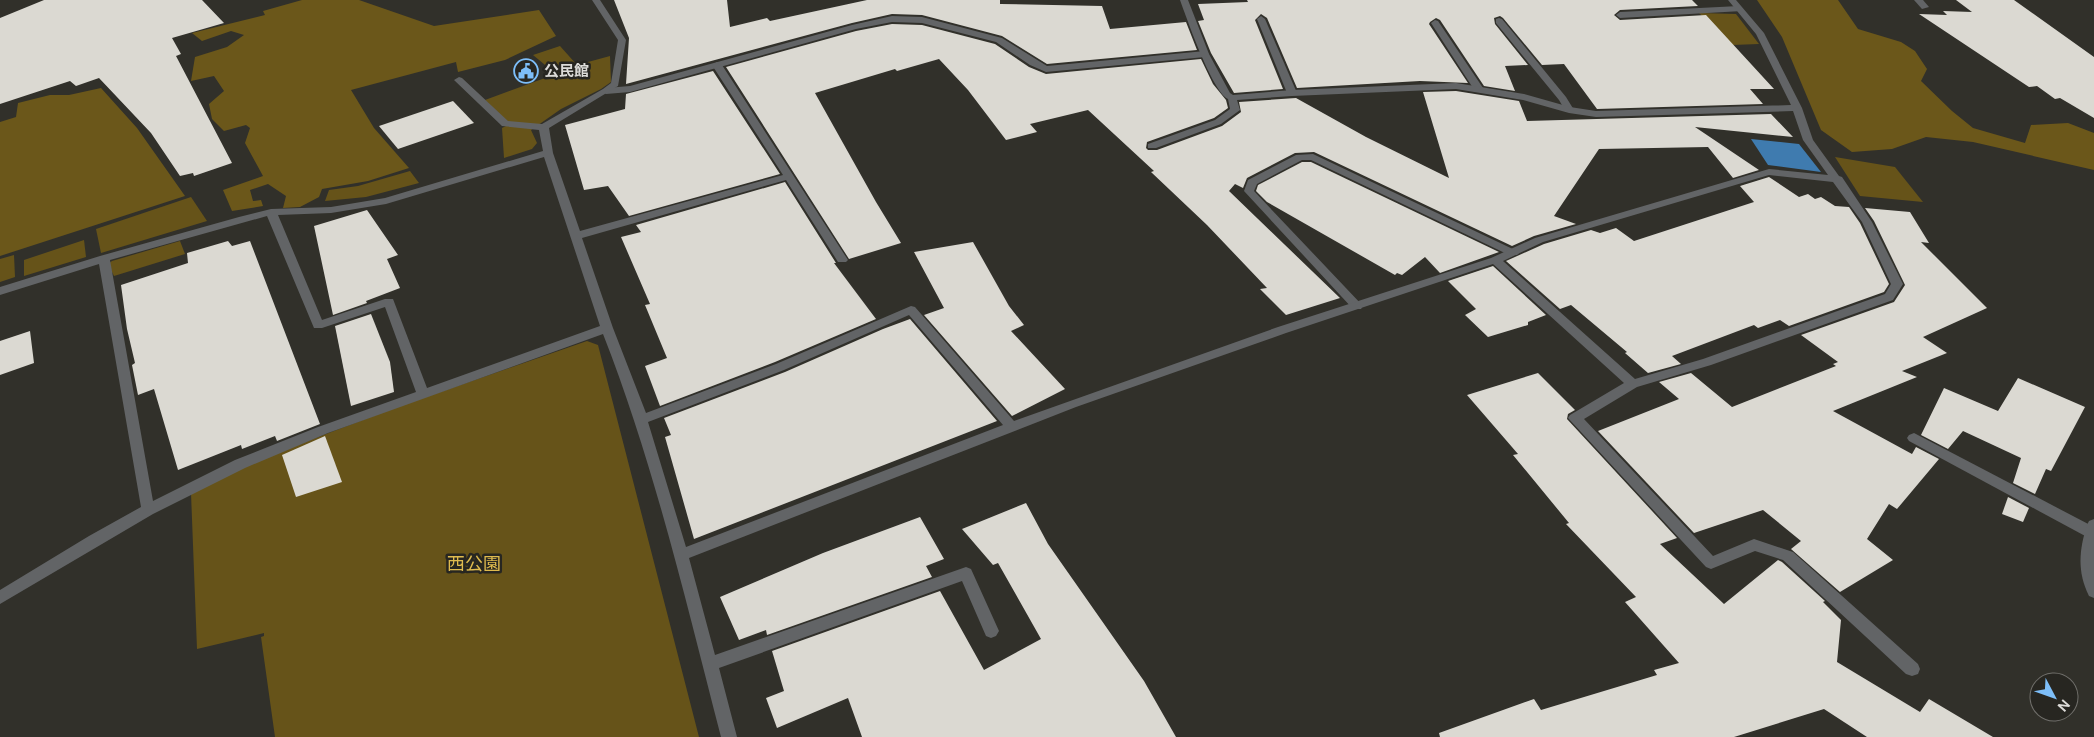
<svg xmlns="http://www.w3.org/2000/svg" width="2094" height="737" viewBox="0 0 2094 737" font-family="'DM Sans','Noto Sans JP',sans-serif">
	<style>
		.green { fill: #665319 }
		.forest { fill: #6b571a }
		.water { fill: #3f7baf }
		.building { fill: #dbd9d2 }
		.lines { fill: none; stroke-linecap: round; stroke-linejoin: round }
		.lane { fill: #626466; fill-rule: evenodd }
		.street { fill: #626466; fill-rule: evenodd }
		.labels { text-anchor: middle; stroke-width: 5; stroke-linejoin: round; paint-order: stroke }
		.far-poi-label { font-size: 15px; font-weight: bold; fill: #dddcd9; stroke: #272621; text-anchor: start }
		.park-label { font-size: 18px; fill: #dfbb4e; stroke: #272621 }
	</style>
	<rect width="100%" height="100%" fill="#31302a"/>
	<g class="green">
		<path d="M1699 13 1736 14 1759 44 1732 45Z"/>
		<path d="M560 46 577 65 610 56 611 82 601 89 561 109 531 130 537 143 532 149 504 158 502 128 510 124 485 100 556 74 533 55Z"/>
		<path d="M1835 157 1895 167 1923 202 1860 196Z"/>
		<path d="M410 171 419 183 366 197 325 201 329 190 358 186Z"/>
		<path d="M191 197 207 221 101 253 96 229Z"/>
		<path d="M84 240 86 257 24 276V260Z"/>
		<path d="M180 241 185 254 114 276 108 264 112 261Z"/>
		<path d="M14 255 15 277 0 282V259Z"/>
		<path d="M587 341 598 345 699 737H275L261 637 264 636V633L197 649 191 493 263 458 397 407Z"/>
	</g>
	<g class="forest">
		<path d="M302 0H359L434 26 539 10 556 36 505 60 458 72 456 62 351 90 374 128 409 168 368 181 322 189 319 197 300 207 283 208 286 196 268 184 250 190 253 201 261 200 263 206 232 211 223 190 263 176 245 143 250 128 246 125 224 131 212 119 209 104 224 91 214 76 191 81 195 57 227 47 244 35 231 31 202 41 192 33 265 15 263 11Z"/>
		<path d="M1757 0H1838L1858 29 1901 42 1915 51 1927 69 1921 81 1952 111 1973 128 2025 143 2031 125 2068 123 2094 133V170L1973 142 1926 137 1892 149 1852 152 1821 130 1782 37Z"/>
		<path d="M101 88 137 128 185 196 0 256V122L16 117 18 103 50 95H69Z"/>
	</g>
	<path class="water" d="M1751 139 1799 144 1821 172 1768 165Z"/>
	<g class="building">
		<path d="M44 0H202L224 23 172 38 181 54 176 56 232 163 194 176 193 173 180 176 151 133 99 78 76 86 70 81 0 104V18Z"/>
		<path d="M614 0H727L730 27 767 18 770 21 867 0H1000V4L1102 6 1110 29 1186 22 1197 50 1047 64 1002 36 922 15 892 14 852 23 626 84 629 38Z"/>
		<path d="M1247 0H1692L1698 6 1620 10 1614 15 1620 20 1706 15 1774 89H1750L1763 104 1597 109 1564 64 1542 65 1503 18 1500 16 1494 18 1495 24 1528 65 1505 66 1515 91 1484 86 1440 20 1436 18 1430 22 1429 24 1468 83 1420 81 1297 88 1267 18 1261 14 1255 20 1283 89 1234 93 1211 53 1198 21 1204 20 1198 4 1248 2Z"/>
		<path d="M1956 0H2014L2094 57V118L2060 98 2055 99 2037 86 2029 87 1919 14 1947 15 1943 11 1972 12Z"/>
		<path d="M892 24 922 25 995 44 1029 67 1046 74 1201 59 1213 84 1226 100 1228 108 1214 118 1147 142 1146 148 1148 150H1157L1222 126 1241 112 1239 102 1296 98 1366 137 1449 178 1423 92 1456 91 1519 101 1527 121 1771 114 1793 137 1695 127 1759 170 1733 178 1708 147 1599 149 1554 216 1576 224 1534 236 1512 246 1314 152 1295 153 1247 178 1243 188 1235 184 1229 191 1340 298 1286 315 1260 289 1267 288 1207 225 1151 172 1154 171 1088 110 1030 124 1037 132 1006 140 968 90 939 59 897 71 895 69 815 93 876 202 901 243 849 259 726 67 856 31Z"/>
		<path d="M713 71 780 174 629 216 608 186 584 190 565 125 625 109 626 94Z"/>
		<path d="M453 101 474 123 398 149 379 126Z"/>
		<path d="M1302 162H1311L1499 252 1440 273 1425 257 1402 275 1397 273 1395 275 1267 202 1256 191 1258 185Z"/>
		<path d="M1769 177 1799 197 1808 194 1815 199 1821 197 1835 206 1849 207 1860 223 1889 284 1884 292 1789 326 1780 320 1758 328 1754 325 1672 356 1681 364 1648 373 1625 353 1627 352 1571 305 1560 309 1506 261 1544 244 1591 230 1600 233 1616 228 1634 241 1754 202 1740 186Z"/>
		<path d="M785 182 836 263H834L876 319 775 362 660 406 645 366 667 358 645 305 650 304 621 237 641 232 636 225Z"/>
		<path d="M1865 208 1910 212 1929 243 1921 242 1987 308 1923 337 1947 353 1902 371 1917 377 1833 411 1912 454 1916 447 1939 459 1897 509 1889 504 1867 539 1893 560 1840 592 1791 549 1801 541 1763 510 1694 533 1598 431 1679 399 1659 382 1691 373 1732 407 1836 366 1833 364 1838 362 1801 335 1894 302 1905 285 1874 221Z"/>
		<path d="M367 210 398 255 387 259 400 288 366 301 367 303 333 315 314 226Z"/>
		<path d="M228 241 232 246 250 241 320 424 277 441 275 436 242 449 241 445 178 470 154 389 138 395 132 365 135 363 127 329 121 285 188 263 187 253Z"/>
		<path d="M973 242 1009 306 1024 325 1011 331 1065 389 1012 416 924 315 944 308 914 252Z"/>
		<path d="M1493 266 1546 315 1528 322V325L1488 337 1465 315 1476 309 1448 281Z"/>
		<path d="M371 314 390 362 394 392 351 406 335 326Z"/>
		<path d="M910 319 997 421 694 539 665 437 671 435 664 418 785 372 883 329Z"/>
		<path d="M30 331 34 363 0 375V341Z"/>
		<path d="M1538 373 1575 410 1568 414 1567 419 1677 538 1660 544 1724 604 1778 560 1782 562 1825 601 1823 602 1841 620 1837 662 1920 712 1929 699 1993 737H1867L1824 709 1734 737H1440L1439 733 1534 699 1541 710 1657 675 1654 670 1679 663 1625 602 1636 597 1566 524 1569 523 1513 455 1518 454 1467 395Z"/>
		<path d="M2018 378 2085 407 2051 471 2046 469 2035 494 2013 483 2021 458 1963 431 1948 449 1921 435 1944 388 1998 411Z"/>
		<path d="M325 436 342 482 296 497 282 455Z"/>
		<path d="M2008 497 2029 508 2023 522 2002 514Z"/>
		<path d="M1026 503 1048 544 1144 681 1176 737H862L848 698 777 728 766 698 784 691 772 651 940 591 984 670 1041 639 998 563 993 565 962 529Z"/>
		<path d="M920 517 944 559 926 566 932 577 767 635 766 630 739 640 720 597 823 553Z"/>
	</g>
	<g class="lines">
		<g class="lane">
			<path d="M1914 0H1923L1929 7 1922 9Z"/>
			<path d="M1739 6 1743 9 1742 11 1620 18 1616 15 1620 12Z"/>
			<path d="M892 16 922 17 1002 38 1047 66 1205 51 1209 54 1205 57 1046 72 1030 65 996 42 922 23 892 22 856 29 630 92 606 94 601 91 606 88 630 86 852 25Z"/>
			<path d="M1261 16 1265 19 1297 93 1295 95H1289L1287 93 1257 19Z"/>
			<path d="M1499 18 1502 19 1566 97 1574 110 1572 112H1566L1559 100 1496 23V19Z"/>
			<path d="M1435 20 1438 21 1483 88 1481 90H1475L1473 88 1431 23Z"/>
			<path d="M1313 154 1517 251 1519 253 1517 255H1509L1311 160H1302L1257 184 1254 191 1363 306 1361 309H1353L1244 191 1248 180 1296 155Z"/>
			<path d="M1914 433 2094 527V538L2087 537 1909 441 1907 438 1909 435Z"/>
		</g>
		<g class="street">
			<path d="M592 0H600L626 40 618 86 549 128 553 153 580 231 783 175 712 65 717 62 722 65 848 260 846 262H838L786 180 582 238 613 328 646 413 776 364 911 306 915 307 1014 421 1278 327 1491 258 1535 238 1769 169 1828 175 1803 140 1793 111 1596 117 1569 113 1523 100 1456 89 1292 96 1237 100 1240 110 1221 124 1156 148H1148V144L1215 120 1230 109 1228 99C1212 91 1187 19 1180 0H1188L1209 54 1230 93 1233 95 1292 90 1456 83 1524 94 1570 107 1596 111 1791 105 1756 34 1728 0H1736L1764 33 1802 108 1813 140 1839 176 1842 177 1872 222 1903 284 1893 300 1711 365 1637 387 1584 419 1713 556 1754 539 1793 552 1918 664 1920 669 1918 674 1912 676 1906 674 1783 560 1755 551 1711 569 1706 567 1568 418 1570 415 1624 383 1493 264 1286 333 1076 407 689 558 715 655 966 567 971 569 999 631 996 636 991 638 986 636 962 581 719 668 737 737H721C686 602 654 464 603 334L328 433 245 468 153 514 0 604V590L89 536 141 507 99 264 0 295V287L100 256 239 217 271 209 331 207 385 198 543 151 539 130 502 126 454 80 459 77 462 78 508 121 542 124 603 89 611 83 618 40ZM544 157 600 326 427 388 393 299H385L322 320 278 215 331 213 386 204ZM1769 175 1833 182 1862 222 1891 284 1885 294 1703 359 1635 379 1503 261 1543 242ZM267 216 314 328H322L385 307 416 392 318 427 235 460 153 501 110 260ZM909 315 1003 425 686 547 648 422 784 370Z"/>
			<path d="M2094 519V598L2089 596C2077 572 2079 550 2087 525L2089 521Z"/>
		</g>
	</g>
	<defs>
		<g id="civic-ring" transform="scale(1.25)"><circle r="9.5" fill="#272621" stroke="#7dbef9" stroke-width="1.5"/><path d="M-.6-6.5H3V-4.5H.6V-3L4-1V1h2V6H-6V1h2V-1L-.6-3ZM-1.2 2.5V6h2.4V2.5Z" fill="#7dbef9"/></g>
	</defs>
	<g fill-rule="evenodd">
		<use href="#civic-ring" x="526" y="71"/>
	</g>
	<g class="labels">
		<g class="far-poi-label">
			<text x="544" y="76">公民館</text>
		</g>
		<g class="park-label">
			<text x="474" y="570">西公園</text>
		</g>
	</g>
	<g transform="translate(2054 697) rotate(131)"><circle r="24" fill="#272621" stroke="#706f6b"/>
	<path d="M0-4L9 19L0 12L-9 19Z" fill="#7dbef9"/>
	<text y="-8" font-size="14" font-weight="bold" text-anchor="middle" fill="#dddcd9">N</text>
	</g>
</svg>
